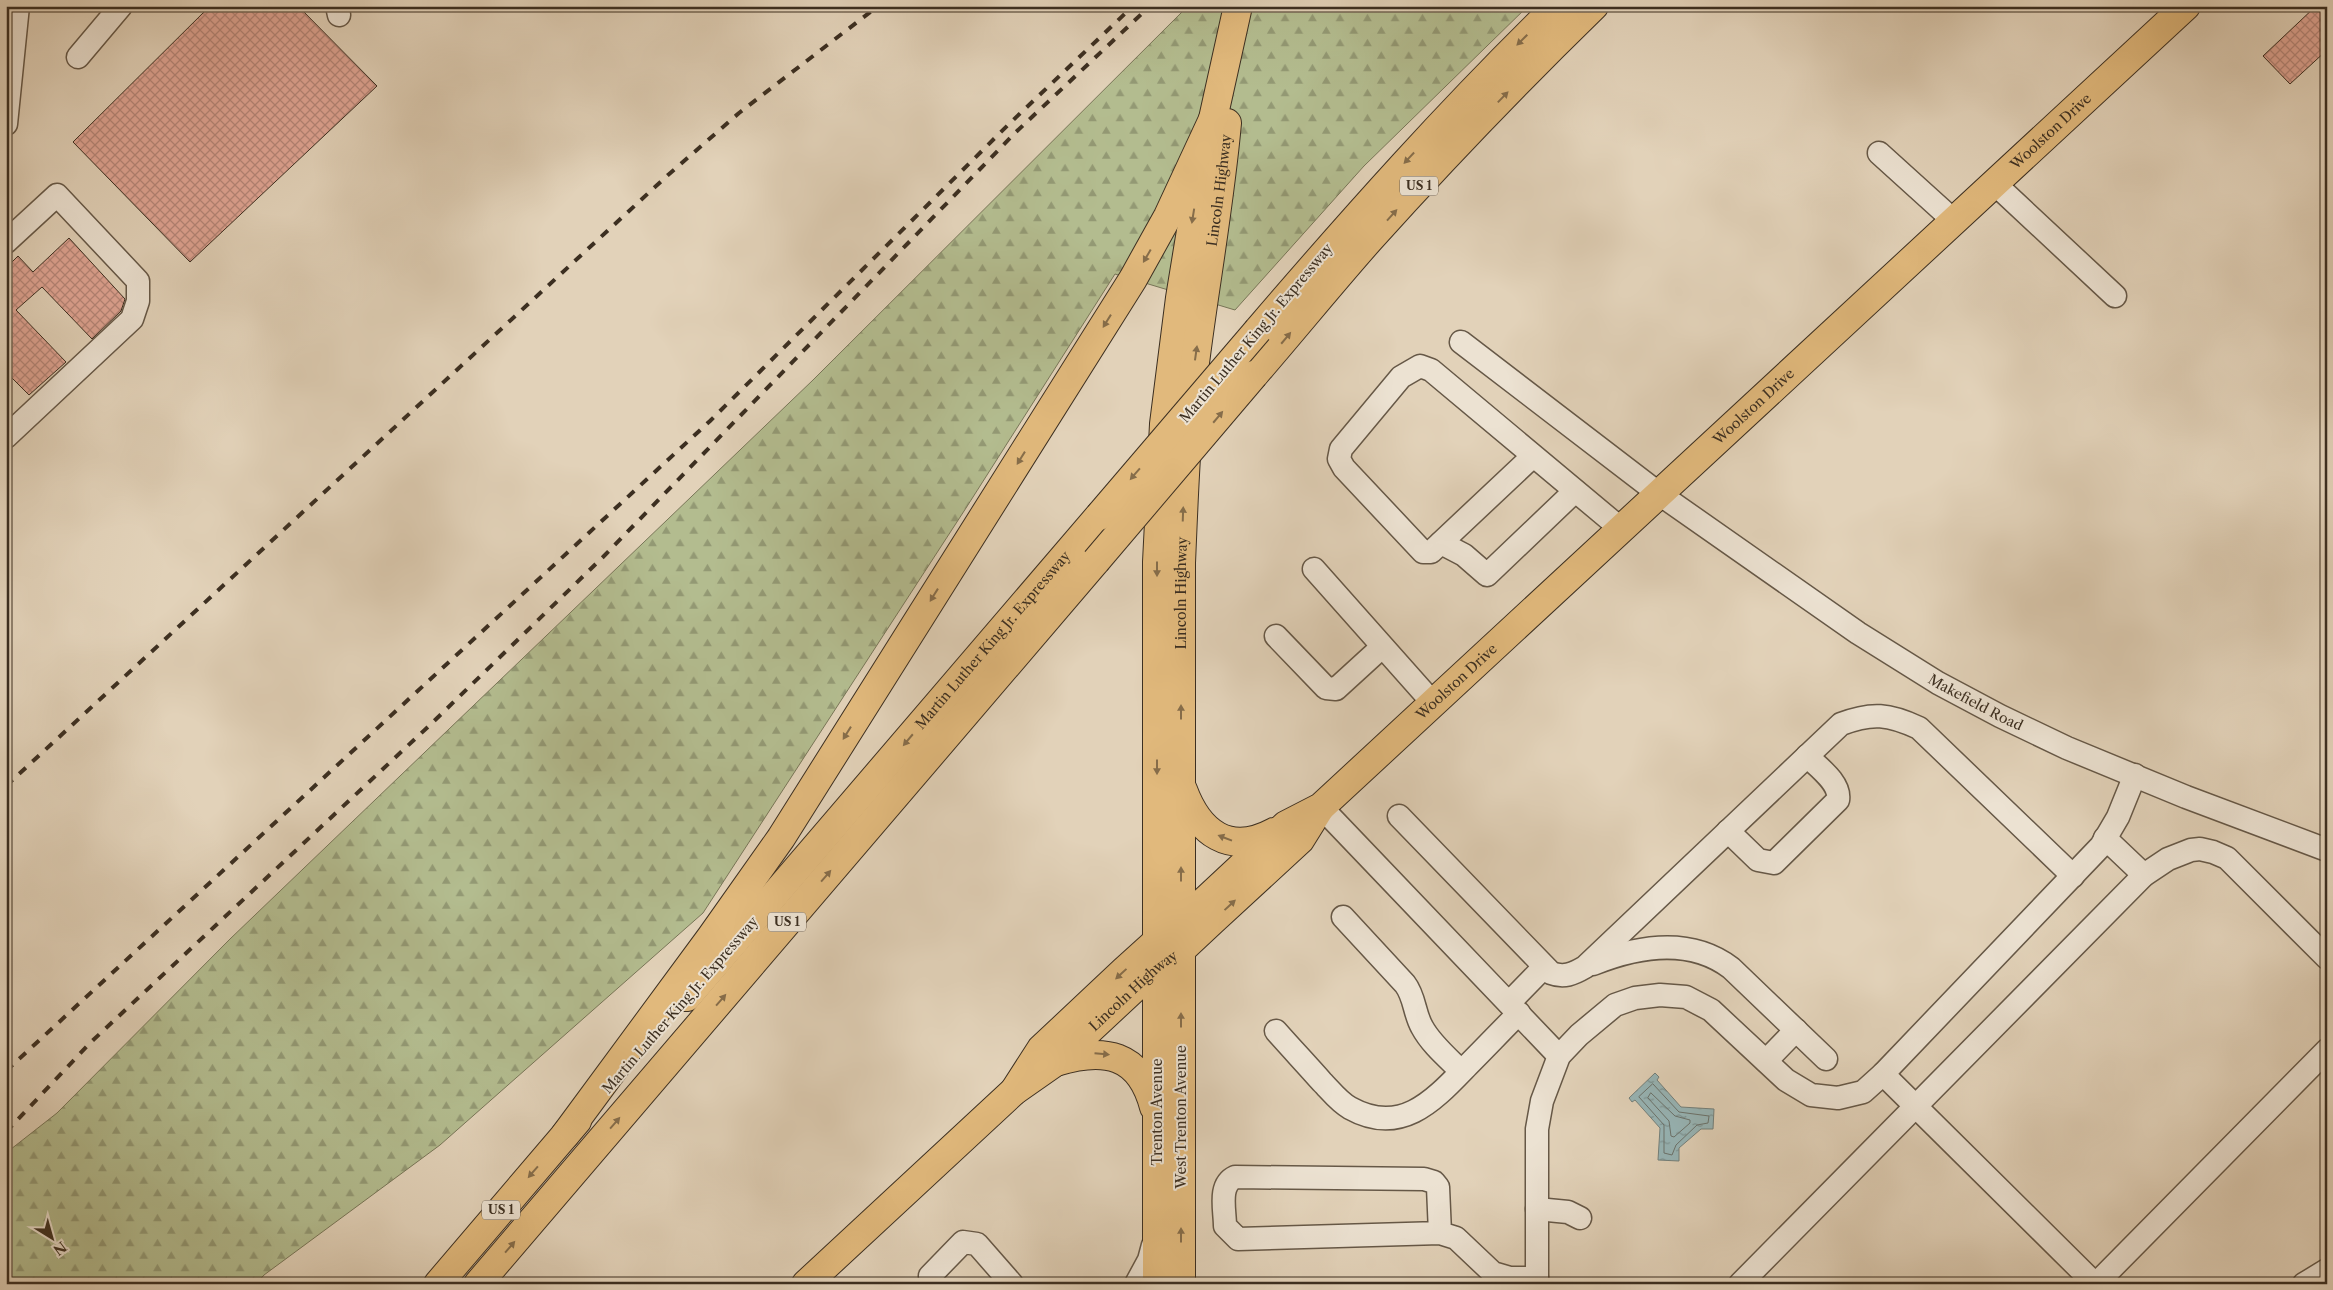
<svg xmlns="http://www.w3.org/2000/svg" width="2333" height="1290" viewBox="0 0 2333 1290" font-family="'Libre Caslon Text',serif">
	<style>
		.forest { fill: url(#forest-firs); stroke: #787658 }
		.water { fill: url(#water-ripples); stroke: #73807c }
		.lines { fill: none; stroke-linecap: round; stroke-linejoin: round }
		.shore { stroke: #6a726c; stroke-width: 1 }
		.building { fill: url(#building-cross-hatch); stroke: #3c2f21 }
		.minor-casing { stroke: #665847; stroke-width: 25 }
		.major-casing { stroke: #3c2f21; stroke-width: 30 }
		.highway-casing { stroke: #3c2f21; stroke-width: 30 }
		.minor { stroke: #ece2d2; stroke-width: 22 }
		.major { stroke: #e1b97c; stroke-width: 28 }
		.highway { stroke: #e1b97c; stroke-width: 28 }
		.rail { stroke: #3c2f21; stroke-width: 4; stroke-dasharray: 9 9; stroke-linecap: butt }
		.highway-bridge-casing { stroke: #3c2f21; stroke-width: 30; stroke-linecap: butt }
		.highway-bridge { stroke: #e1b97c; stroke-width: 28 }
		.oneway { fill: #866d4a }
		.labels { text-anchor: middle; stroke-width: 4; stroke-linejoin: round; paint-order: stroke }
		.shield { fill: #ece2d2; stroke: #716556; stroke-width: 1 }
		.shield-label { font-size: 12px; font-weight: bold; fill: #3c2f21 }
		.street-label { font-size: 14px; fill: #3c2f21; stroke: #ece2d2 }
	</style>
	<defs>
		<pattern id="forest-firs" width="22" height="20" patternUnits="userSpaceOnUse" patternTransform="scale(1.25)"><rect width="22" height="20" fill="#b3bc8f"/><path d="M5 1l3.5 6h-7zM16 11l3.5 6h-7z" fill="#939974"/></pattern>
		<pattern id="water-ripples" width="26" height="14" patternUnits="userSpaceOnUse" patternTransform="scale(1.25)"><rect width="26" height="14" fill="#97b6b8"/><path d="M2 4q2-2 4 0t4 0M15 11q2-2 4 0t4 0" fill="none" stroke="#7c9495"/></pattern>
		<pattern id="building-cross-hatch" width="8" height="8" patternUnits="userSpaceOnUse" patternTransform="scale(1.25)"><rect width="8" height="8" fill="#dfa493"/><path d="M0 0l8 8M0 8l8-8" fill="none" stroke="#b68678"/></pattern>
	</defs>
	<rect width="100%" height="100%" fill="#e2d2b9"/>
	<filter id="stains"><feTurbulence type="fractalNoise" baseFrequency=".004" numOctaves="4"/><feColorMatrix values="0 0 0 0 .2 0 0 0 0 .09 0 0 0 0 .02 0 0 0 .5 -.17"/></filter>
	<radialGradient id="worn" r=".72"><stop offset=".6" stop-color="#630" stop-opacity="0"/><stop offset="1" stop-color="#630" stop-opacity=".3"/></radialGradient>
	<path class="forest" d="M1188 6H1528L1364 166 1235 310 1115 274 966 508 703 913 440 1145 264 1275 256 1284H6V1153L57 1113 230 939 813 380Z"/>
	<path class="water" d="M1655 1073 1659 1077 1657 1080 1681 1107 1714 1109 1713 1129H1701L1679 1148V1161L1658 1160 1660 1128 1635 1100 1632 1102 1629 1098Z"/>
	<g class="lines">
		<g class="shore">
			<path d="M1653 1084 1679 1112 1709 1116 1708 1123 1697 1125 1676 1145 1672 1155 1664 1153V1125L1639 1097Z"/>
			<path d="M1651 1093 1675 1116 1690 1120V1123L1674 1137 1671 1136 1669 1121 1648 1098Z"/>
		</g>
	</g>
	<g class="building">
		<path d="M210 6H298L377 86 190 262 73 142Z"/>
		<path d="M2316 6H2327V50L2290 84 2263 56Z"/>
		<path d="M69 238 125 299 121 311 92 339 42 287 16 310 66 362 29 395 6 372V268L18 256 33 272Z"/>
	</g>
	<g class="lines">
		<g class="minor-casing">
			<g id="minor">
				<path d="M337 6 339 15"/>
				<path d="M78 57 121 6"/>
				<path d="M6 124 18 6"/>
				<path d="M1879 153 1953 220"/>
				<path d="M1994 183 2115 296"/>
				<path d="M6 242 57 195 138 281V301L132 319 6 437"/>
				<path id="s1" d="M1461 342 1658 493 1858 633 1938 683 2000 716 2067 748 2186 797 2327 850"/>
				<path d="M1533 456 1431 552H1423L1344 468 1339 459 1341 449 1401 377 1420 366 1431 370C1494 422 1557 475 1620 528"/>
				<path d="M1441 543 1464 555 1487 575 1575 491"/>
				<path d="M1314 569 1433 703"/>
				<path d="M1276 636 1326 688 1336 689 1382 647"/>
				<path d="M1321 807 1559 1056"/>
				<path d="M1399 816 1551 973C1564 978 1573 974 1585 967L1841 724C1872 712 1889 714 1919 728L2073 876"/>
				<path d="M1728 831 1758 860 1774 863 1838 800C1841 783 1818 767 1807 756"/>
				<path d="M2105 838 2144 875"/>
				<path d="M1343 917 1405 984C1415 997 1414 1013 1422 1027 1431 1044 1448 1058 1461 1071"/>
				<path d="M1593 964C1638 946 1690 937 1731 968L1826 1059"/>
				<path d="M1509 1003 1544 967"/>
				<path d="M1276 1031C1291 1048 1307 1065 1322 1082 1330 1090 1339 1102 1350 1108 1402 1137 1435 1099 1468 1065 1485 1048 1502 1030 1519 1013"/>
				<path d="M1766 1061 1796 1030"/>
				<path d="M1883 1074 2095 1284"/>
				<path d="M1537 1209 1568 1212 1580 1218"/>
				<path d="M1440 1233 1438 1187 1434 1182 1424 1179 1235 1177C1218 1185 1225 1210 1225 1226L1238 1239 1440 1233 1456 1238 1493 1273 1510 1278H1537"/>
				<path d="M931 1284 930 1276 963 1242 977 1244 1012 1284"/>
				<path d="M1136 1284 1149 1260 1153 1245"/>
				<path d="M1537 1284V1129L1542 1101 1559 1056 1579 1035 1615 1005 1635 998 1660 995 1686 997 1711 1010 1786 1080 1811 1095 1838 1098 1863 1092 1883 1074 2101 846 2118 817 2135 775"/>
				<path d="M1740 1284 2144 875 2168 859 2191 850 2200 849 2213 852 2227 858 2327 958"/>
				<path d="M2096 1284 2327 1050"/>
				<path d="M2304 1284 2327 1270"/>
			</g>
		</g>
		<g class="major-casing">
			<g id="major">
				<path d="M1183 790C1199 833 1229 856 1274 832"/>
				<path d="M1056 1062C1104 1047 1140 1053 1154 1107"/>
				<path id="s2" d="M1014 1091 1041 1049 1124 971 1157 941 1181 923 1286 825 1321 807 2186 6"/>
				<path id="s3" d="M806 1284 1014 1091 1054 1063 1157 967 1181 950 1212 921 1300 840 1320 808"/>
				<path d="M1157 1284V562L1164 424 1180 298 1199 182 1238 6"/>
				<path id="s4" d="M1181 1284V563C1184 494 1186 424 1196 355 1206 278 1220 201 1227 123"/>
			</g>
		</g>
		<g class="highway-casing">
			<g id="highway">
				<path d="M1258 330C1354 218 1451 109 1557 6"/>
				<path d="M1254 375C1293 330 1331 283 1370 239 1442 159 1517 81 1594 6"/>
				<path id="s5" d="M687 997 1099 516"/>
				<path d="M565 1135 711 937 781 838 1133 279 1168 216 1214 117"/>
				<path d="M438 1284 577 1121"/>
				<path d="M478 1284 1096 561"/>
			</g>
		</g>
		<use href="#minor" class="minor"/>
		<use href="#major" class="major"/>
		<use href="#highway" class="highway"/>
		<g class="rail">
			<path d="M6 786 668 175 739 113 878 6"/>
			<path d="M6 1071 710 421 1009 124 1133 6"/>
			<path d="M6 1132 90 1043 431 724 603 557 1016 132 1150 6"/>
		</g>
		<g class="highway-bridge-casing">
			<g id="highway-bridge">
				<path d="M1099 516 1258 330"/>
				<path d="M1096 561 1254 375"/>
			</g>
		</g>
		<use href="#highway-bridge" class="highway-bridge"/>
	</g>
	<defs><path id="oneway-solid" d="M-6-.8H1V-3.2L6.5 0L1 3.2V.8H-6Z" transform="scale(1.25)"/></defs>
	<g class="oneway">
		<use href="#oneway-solid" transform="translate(1522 40) rotate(135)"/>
		<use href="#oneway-solid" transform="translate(1503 97) rotate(-46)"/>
		<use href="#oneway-solid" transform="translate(1409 158) rotate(133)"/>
		<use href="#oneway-solid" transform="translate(1392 215) rotate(-48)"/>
		<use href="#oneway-solid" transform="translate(1193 216) rotate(99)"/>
		<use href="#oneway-solid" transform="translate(1147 256) rotate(120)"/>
		<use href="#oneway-solid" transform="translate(1107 321) rotate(122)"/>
		<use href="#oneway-solid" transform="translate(1286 338) rotate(-50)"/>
		<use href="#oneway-solid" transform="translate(1196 353) rotate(-82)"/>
		<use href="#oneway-solid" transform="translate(1218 417) rotate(-50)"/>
		<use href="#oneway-solid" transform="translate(1021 458) rotate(122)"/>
		<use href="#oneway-solid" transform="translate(1135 474) rotate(131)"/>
		<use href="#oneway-solid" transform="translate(1183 514) rotate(-88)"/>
		<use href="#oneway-solid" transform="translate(1157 569) rotate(90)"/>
		<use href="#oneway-solid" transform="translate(934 595) rotate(122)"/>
		<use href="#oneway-solid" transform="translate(1181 712) rotate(-90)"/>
		<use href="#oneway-solid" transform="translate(847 733) rotate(122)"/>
		<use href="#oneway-solid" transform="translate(908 740) rotate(130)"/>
		<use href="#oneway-solid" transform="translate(1157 767) rotate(90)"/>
		<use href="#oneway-solid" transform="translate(1225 838) rotate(-159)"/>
		<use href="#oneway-solid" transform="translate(1181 874) rotate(-90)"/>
		<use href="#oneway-solid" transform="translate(826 876) rotate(-49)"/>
		<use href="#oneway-solid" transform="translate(1230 905) rotate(-43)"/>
		<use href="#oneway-solid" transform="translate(1121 974) rotate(137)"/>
		<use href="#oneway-solid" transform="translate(721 1000) rotate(-49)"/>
		<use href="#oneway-solid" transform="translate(1181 1020) rotate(-90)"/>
		<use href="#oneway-solid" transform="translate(1102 1054) rotate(5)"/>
		<use href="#oneway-solid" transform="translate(615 1123) rotate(-49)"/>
		<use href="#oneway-solid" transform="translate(533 1172) rotate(131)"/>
		<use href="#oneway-solid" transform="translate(1181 1235) rotate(-90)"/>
		<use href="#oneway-solid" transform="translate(510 1247) rotate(-49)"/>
	</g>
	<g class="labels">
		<g class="shield">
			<rect x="1400" y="176.5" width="38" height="19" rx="4"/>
			<rect x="768" y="912.5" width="38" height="19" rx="4"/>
			<rect x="482" y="1200.5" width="38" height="19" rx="4"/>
		</g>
		<g class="shield-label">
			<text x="1419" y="190">US 1</text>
			<text x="787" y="926">US 1</text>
			<text x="501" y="1214">US 1</text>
		</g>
		<g class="street-label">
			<text dy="5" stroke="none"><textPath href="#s2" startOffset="1416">Woolston Drive</textPath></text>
			<text dy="5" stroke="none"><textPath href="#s4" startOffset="1096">Lincoln Highway</textPath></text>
			<text transform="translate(1256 333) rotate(-50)" y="5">Martin Luther King Jr. Expressway</text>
			<text dy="5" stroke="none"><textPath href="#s2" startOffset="1011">Woolston Drive</textPath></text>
			<text dy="5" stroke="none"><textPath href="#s4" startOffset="691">Lincoln Highway</textPath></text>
			<text dy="5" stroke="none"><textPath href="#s5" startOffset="470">Martin Luther King Jr. Expressway</textPath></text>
			<text dy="5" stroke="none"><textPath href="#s2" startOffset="606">Woolston Drive</textPath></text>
			<text dy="5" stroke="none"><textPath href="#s1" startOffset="629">Makefield Road</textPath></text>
			<text dy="5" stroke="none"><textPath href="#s3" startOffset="440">Lincoln Highway</textPath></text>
			<text transform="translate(680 1005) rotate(-49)" y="5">Martin Luther King Jr. Expressway</text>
			<text transform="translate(1157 1112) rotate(-90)" y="5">Trenton Avenue</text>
			<text transform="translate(1181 1117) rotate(-90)" y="5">West Trenton Avenue</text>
		</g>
	</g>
	<rect width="2333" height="1290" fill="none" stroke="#e2d2b9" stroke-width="25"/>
	<rect x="8" y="8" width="2318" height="1275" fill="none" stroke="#3c2f21" stroke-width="2.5"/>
	<rect x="12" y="12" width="2308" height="1265" fill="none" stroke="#3c2f21"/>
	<g transform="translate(52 1238) rotate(143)" stroke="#ece2d2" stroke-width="4" paint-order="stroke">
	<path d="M0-4L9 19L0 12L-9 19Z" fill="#3c2f21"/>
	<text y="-8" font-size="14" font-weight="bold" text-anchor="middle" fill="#3c2f21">N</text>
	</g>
	<rect width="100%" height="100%" filter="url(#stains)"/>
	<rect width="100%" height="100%" fill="url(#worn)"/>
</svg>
